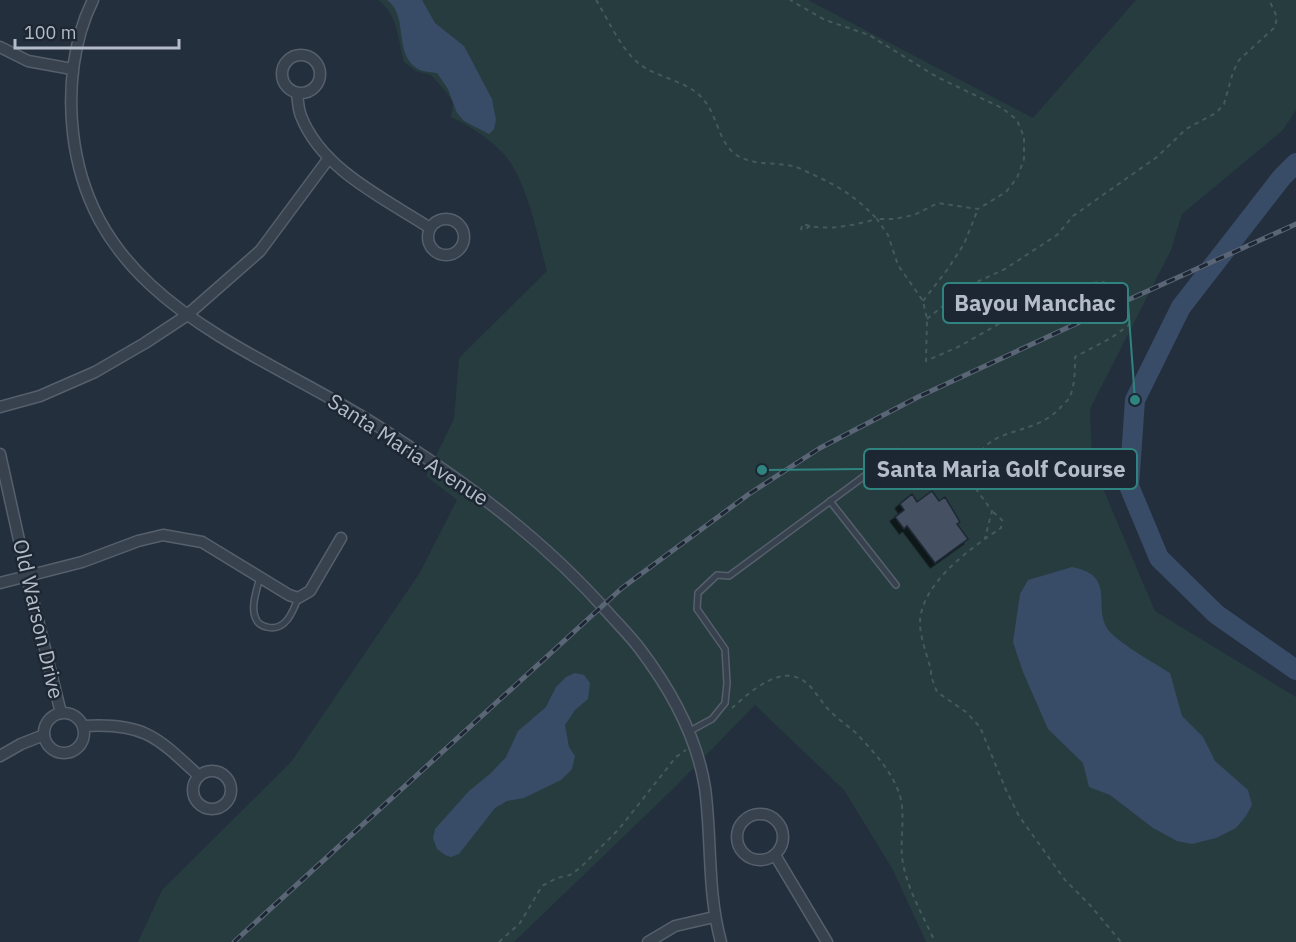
<svg xmlns="http://www.w3.org/2000/svg" width="1296" height="942" viewBox="0 0 1296 942" font-family="'IBM Plex Sans',sans-serif">
	<style>
		.green { fill: #263c3f }
		.water { fill: #394c67 }
		.lines { fill: none; stroke-linecap: round; stroke-linejoin: round }
		.river { stroke: #394c67; stroke-width: 20 }
		.building { fill: #455162; stroke: #1f2835; stroke-width: 1.5; filter: url(#shadow) }
		.service-casing { stroke: #565f6c; stroke-width: 8 }
		.minor-casing { stroke: #565f6c; stroke-width: 13 }
		.path { stroke: #44595c; stroke-width: 2; stroke-dasharray: 4.5 4.5; stroke-linecap: butt }
		.service { stroke: #38414e; stroke-width: 5 }
		.minor { stroke: #38414e; stroke-width: 10 }
		.rail-casing { stroke: #5a6575; stroke-width: 5 }
		.rail { stroke: #1d2633; stroke-width: 3; stroke-dasharray: 9; stroke-linecap: butt }
		.labels { text-anchor: middle; stroke-width: 5; stroke-linejoin: round; paint-order: stroke }
		.street-label { font-size: 21px; fill: #b4bcc9; stroke: #1d2633 }
		.leader { fill: none; stroke: #308480; stroke-width: 2 }
		.callout-dot { fill: #308480; stroke: #1d2633; stroke-width: 2 }
		.callout { fill: #1d2633; stroke: #308480; stroke-width: 2 }
		.callout-label { font-size: 22px; text-anchor: middle; font-weight: bold; fill: #b4bcc9 }
	</style>
	<defs>
		<filter id="shadow"><feDropShadow dx="-4.5" dy="4.5" stdDeviation="0" flood-color="#0009"/></filter>
	</defs>
	<rect width="100%" height="100%" fill="#242f3e"/>
	<path class="green" d="M378 0H808L1033 118 1136 0H1296V110L1283 130 1182 214 1171 250 1090 409 1092 463 1155 611 1296 697V942H926L893 870 844 790 755 705 674 788 514 942H138L162 890 291 762 419 574 457 500 426 476 454 419 459 358 547 271C537 236 531 197 512 165 501 146 471 126 451 117L453 103 447 93 431 75 416 71 404 62C398 40 398 14 378 0Z"/>
	<g class="water">
		<path d="M387 0H422L435 23 464 46 492 99 496 120 494 129 489 134 464 121 457 113 448 89 437 73C431 72 423 72 418 69 393 55 409 15 387 0Z"/>
		<path d="M1072 567C1120 576 1089 610 1111 633 1125 647 1153 662 1170 673L1182 716 1203 737 1215 761 1248 790 1252 805 1246 816 1236 828 1216 838 1192 844 1177 841 1153 828 1110 795 1089 787 1083 763 1048 729 1023 672 1013 642 1020 594 1028 580Z"/>
		<path d="M575 673 584 675 590 683 588 699 575 710 565 725 569 747 575 756 572 769 561 780 524 798 507 801 495 808 459 854 451 857 445 855 437 849 433 838 435 829 469 791 491 773 506 757 518 731 546 707 556 687 566 677Z"/>
	</g>
	<g class="lines">
		<path class="river" d="M1296 163 1282 177 1181 307 1135 400 1129 486 1159 558 1216 614 1296 670"/>
	</g>
	<path class="building" d="M932 491 939 501 945 497 960 522 957 524 968 539 935 563 907 526 904 529 895 517 904 510 900 504 912 494 917 502Z"/>
	<g class="lines">
		<g class="service-casing">
			<g id="service">
				<path d="M830 501 896 585"/>
				<path d="M260 577C257 589 250 608 256 619 258 624 262 626 267 627 285 632 293 612 298 598"/>
				<path d="M690 731 712 719 725 703 727 683 725 649 697 609 698 593 717 575 729 576 897 452"/>
			</g>
		</g>
		<g class="minor-casing">
			<g id="minor">
				<path d="M93 0C73 40 68 89 73 133 92 302 252 347 376 425 464 481 542 537 611 616 621 627 631 637 640 649 671 690 697 736 705 788 712 839 707 892 721 942"/>
				<path d="M0 47 28 61 72 69"/>
				<circle cx="301" cy="74" r="19"/>
				<path d="M297 93C298 100 298 109 301 116 322 170 384 198 430 228"/>
				<circle cx="446" cy="237" r="18"/>
				<path d="M0 407 40 396 95 372 145 343 186 316 260 251 329 158"/>
				<path d="M0 454 27 576 61 713"/>
				<path d="M0 583 82 562 138 541 163 535 202 542 289 595 298 598 310 591 341 538"/>
				<circle cx="64" cy="733" r="20"/>
				<path d="M83 726C144 722 157 737 199 776"/>
				<path d="M0 756 21 744 44 735"/>
				<circle cx="212" cy="790" r="19"/>
				<circle cx="760" cy="837" r="23"/>
				<path d="M775 855 827 942"/>
				<path d="M648 942 675 926 714 917"/>
			</g>
		</g>
		<g class="path">
			<path d="M596 0C610 22 623 56 647 69 665 79 690 83 703 99 717 114 718 141 735 154 752 166 774 162 793 166 800 168 807 172 814 175 840 187 856 197 877 219H894L914 215 938 203 978 209 1006 192 1017 178 1024 159V137L1017 120 1002 108 937 77 869 35 825 20 790 0"/>
			<path d="M810 226 804 230 801 229 803 224C826 232 854 225 877 219L888 235 898 265 923 301 927 319 926 361 960 346 1002 322 1079 284 1103 282 1119 289 1129 314V325L1111 338 1075 357C1075 370 1075 387 1069 398 1067 402 1062 405 1060 408 1028 442 977 420 971 482L992 511 985 538"/>
			<path d="M923 301 947 270 964 244 978 209"/>
			<path d="M927 319 966 287 1005 269 1057 235 1073 216 1157 157 1186 129 1216 113 1224 104 1233 72 1239 60 1275 27 1277 17 1269 0"/>
			<path d="M993 512 1002 520 1001 528C971 548 919 584 920 625 921 640 927 655 931 670V676L937 692 966 712 980 727 1006 790 1019 816 1065 880 1090 905 1121 942"/>
			<path d="M732 708C747 695 770 673 792 676 810 679 817 697 828 709 836 718 847 725 856 733 871 749 889 768 897 788 907 809 900 834 902 856 905 886 923 915 935 942"/>
			<path d="M499 942 520 923 542 886 557 878 570 875 580 868 619 829 676 757 686 750"/>
		</g>
		<use href="#service" class="service"/>
		<use href="#minor" class="minor"/>
		<g class="rail-casing">
			<path id="rail" d="M234 942 622 588 749 494 820 448 918 397 1110 308 1296 224"/>
		</g>
		<use href="#rail" class="rail"/>
	</g>
	<g class="labels">
		<g class="street-label">
			<text transform="translate(408 450) rotate(33)" y="7">Santa Maria Avenue</text>
			<text transform="translate(38 619) rotate(77)" y="7">Old Warson Drive</text>
		</g>
	</g>
	<path class="leader" d="M1135 400L1128 303M762 470L864 469"/>
	<g class="callout-dot">
		<circle cx="1135" cy="400" r="6"/>
		<circle cx="762" cy="470" r="6"/>
	</g>
	<g class="callout">
		<rect x="943" y="283" width="185" height="40" rx="6"/>
		<rect x="864" y="449" width="273" height="40" rx="6"/>
	</g>
	<g class="callout-label">
		<text x="1035" y="311">Bayou Manchac</text>
		<text x="1001" y="477">Santa Maria Golf Course</text>
	</g>
	<path d="M15 39v9h164v-9" fill="none" stroke="#b4bcc9" stroke-width="3"/>
	<text x="24" y="39" font-size="18" fill="#b4bcc9" stroke="#1d2633" stroke-width="4.5" paint-order="stroke">100 m</text>
</svg>
